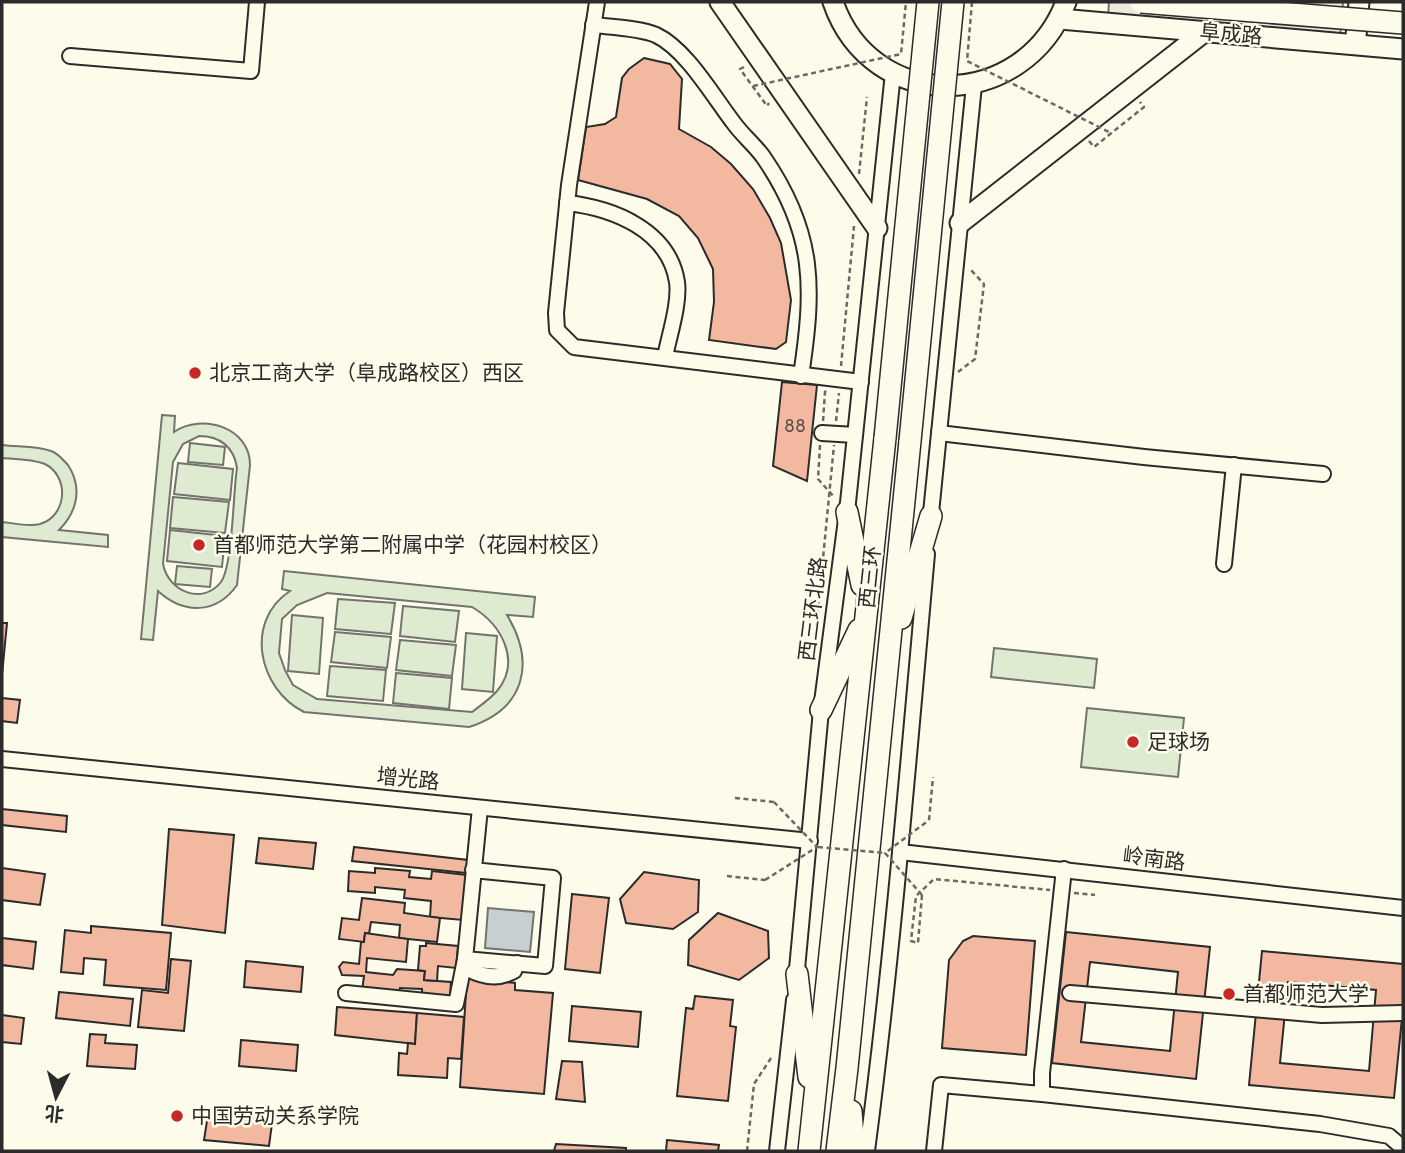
<svg xmlns="http://www.w3.org/2000/svg" width="1405" height="1153" viewBox="0 0 1405 1153" font-family="Overpass,'Noto Sans SC',sans-serif">
	<style>
		.green { fill: #deebd1; stroke: #74746e; stroke-width: 2; fill-rule: evenodd }
		.parking { fill: #eceadb; stroke: #74746e; stroke-width: 2 }
		.water { fill: #c7d0d0; stroke: #74746e; stroke-width: 2 }
		.building { fill: #f2b8a0; stroke: #2b2b2b; stroke-width: 2; fill-rule: evenodd }
		.lines { fill: none; stroke-linecap: round; stroke-linejoin: round }
		.minor-casing { stroke: #2b2b2b; stroke-width: 18 }
		.major-casing { stroke: #2b2b2b; stroke-width: 23 }
		.highway-casing { stroke: #2b2b2b; stroke-width: 24 }
		.path { stroke: #6a6964; stroke-width: 2.5; stroke-dasharray: 5 3.5; stroke-linecap: butt }
		.minor { stroke: #fdfbea; stroke-width: 14 }
		.major { stroke: #fdfbea; stroke-width: 19 }
		.highway { stroke: #fdfbea; stroke-width: 21 }
		.highway-bridge-casing { stroke: #2b2b2b; stroke-width: 24; stroke-linecap: butt }
		.path-bridge { stroke: #6a6964; stroke-width: 2.5; stroke-dasharray: 5 3.5; stroke-linecap: butt }
		.highway-bridge { stroke: #fdfbea; stroke-width: 21 }
		.poi-dot { fill: #c62828; stroke: #fdfbea; stroke-width: 2.5 }
		.labels { text-anchor: middle; stroke-width: 5; stroke-linejoin: round; paint-order: stroke }
		.number-label { font-size: 18px; fill: #5d4e48 }
		.street-label { font-size: 21px; fill: #2b2b2b; stroke: #fdfbea }
		.poi-label { font-size: 21px; fill: #2b2b2b; stroke: #fdfbea; text-anchor: start }
	</style>
	<rect width="100%" height="100%" fill="#fdfbea"/>
	<g class="green">
		<path d="M162 415 175 416 174 432C202 413 250 427 250 465L237 585C216 615 183 614 158 591L153 640 141 639ZM199 436C220 436 234 447 237 468 233 492 233 565 221 582 202 606 168 591 163 564L173 462 183 444Z"/>
		<path d="M190 443 225 447 223 465 188 462Z"/>
		<path d="M2 445C17 447 37 446 51 451 58 453 63 460 68 465 83 488 77 512 59 530L108 535V547L2 537V522C14 523 28 527 40 524 67 516 70 477 45 464 32 459 15 459 2 458Z"/>
		<path d="M178 463 233 469 230 500 174 494Z"/>
		<path d="M173 497 229 502 225 533 170 528Z"/>
		<path d="M170 530 225 536 222 567 167 561Z"/>
		<path d="M177 566 212 569 210 587 175 584Z"/>
		<path d="M284 571 535 597 533 617 507 615C536 663 525 709 469 727L304 712C258 689 244 621 290 591L282 589ZM327 593 472 607C501 624 522 661 497 691 490 699 480 706 472 712L317 699 293 685 285 670 279 653 282 619 297 605Z"/>
		<path d="M338 599 395 603 391 634 335 629Z"/>
		<path d="M403 606 459 611 455 642 400 636Z"/>
		<path d="M292 615 323 618 319 674 288 671Z"/>
		<path d="M335 632 391 637 387 668 331 662Z"/>
		<path d="M466 633 497 636 493 692 462 689Z"/>
		<path d="M400 640 456 645 452 676 396 670Z"/>
		<path d="M994 648 1097 659 1094 688 991 677Z"/>
		<path d="M330 666 386 670 383 701 327 696Z"/>
		<path d="M396 673 452 678 449 709 393 703Z"/>
		<path d="M1087 708 1184 718 1178 777 1081 767Z"/>
	</g>
	<path class="parking" d="M1109 2H1343L1340 38 1108 17Z"/>
	<path class="water" d="M488 908 534 912 530 952 485 948Z"/>
	<g class="building">
		<path d="M644 58 670 64 682 79 679 129 711 147 731 164 753 189 770 218 781 243 791 300 786 342 776 349 709 340 714 302 713 269 698 238 679 216 647 199 578 180 586 127 605 124 616 117 622 78 629 69Z"/>
		<path d="M782 382 817 385 807 481 773 466Z"/>
		<path d="M2 623H7L2 675Z"/>
		<path d="M2 698 20 700 17 723 2 721Z"/>
		<path d="M2 809 67 816 66 832 2 825Z"/>
		<path d="M169 829 234 835 225 933 162 925Z"/>
		<path d="M259 838 316 843 313 869 256 863Z"/>
		<path d="M354 847 468 860 466 873 352 861Z"/>
		<path d="M2 868 45 874 40 905 2 900Z"/>
		<path d="M375 868 410 871 409 877 431 879 432 871 467 875 463 920 430 917 431 901 404 898 405 890 375 887V893L348 891 349 871 375 873Z"/>
		<path d="M644 872 699 880 698 912 673 929 626 923 620 899Z"/>
		<path d="M572 894 609 898 600 973 565 969Z"/>
		<path d="M362 898 405 903 404 913 440 918 437 942 399 938 400 925 371 922 369 934 365 933 364 942 339 939 342 918 359 920Z"/>
		<path d="M718 913 768 931 769 958 739 980 688 965 689 940Z"/>
		<path d="M91 926 171 933 166 990 104 985 106 960 84 958 83 974 61 972 65 930 91 933Z"/>
		<path d="M1066 932 1210 947 1196 1079 1052 1063ZM1090 962 1178 972 1170 1051 1081 1042Z"/>
		<path d="M365 933 408 939 406 962 367 958 366 972 393 975 397 969 425 971 424 980 451 982 450 997 422 995V989L400 988 399 994 362 991 364 976 342 975 339 967 343 962 359 964 361 942H364Z"/>
		<path d="M973 936 1035 941 1026 1055 942 1048 949 960 963 941Z"/>
		<path d="M2 938 36 942 33 969 2 965Z"/>
		<path d="M426 943 458 946 456 968 438 966 437 981 424 980 425 971 418 970 420 946H426Z"/>
		<path d="M1262 951 1403 964V1008L1394 1098 1249 1085ZM1288 982 1376 990 1369 1071 1280 1063Z"/>
		<path d="M171 959 191 961 184 1031 138 1027 142 990 168 993Z"/>
		<path d="M246 961 303 967 301 992 244 987Z"/>
		<path d="M467 977 515 983V990L553 993 544 1094 460 1087Z"/>
		<path d="M59 992 133 999 130 1026 56 1018Z"/>
		<path d="M695 996 733 1000 730 1026 736 1027 728 1101 677 1096 686 1008 693 1009Z"/>
		<path d="M572 1006 641 1012 638 1047 569 1041Z"/>
		<path d="M337 1007 417 1013 415 1044 335 1035Z"/>
		<path d="M417 1013 464 1017 461 1059 448 1058 447 1078 398 1075 399 1053 407 1054 408 1043 415 1044Z"/>
		<path d="M2 1015 24 1018 21 1044 2 1042Z"/>
		<path d="M90 1034 106 1035 105 1043 137 1045 135 1069 87 1066Z"/>
		<path d="M241 1040 298 1045 296 1071 239 1066Z"/>
		<path d="M562 1061 582 1062 585 1102 556 1099Z"/>
		<path d="M209 1108 273 1116 269 1146 204 1140Z"/>
		<path d="M667 1140 719 1145 718 1151H666Z"/>
		<path d="M556 1144 626 1148V1151H554Z"/>
	</g>
	<g class="lines">
		<g class="minor-casing">
			<g id="minor">
				<path d="M597 2 569 185 556 313 557 330 574 347 861 382"/>
				<path d="M593 25C611 27 640 28 656 35 686 49 713 96 733 122 742 135 755 145 764 158 816 234 814 289 801 376"/>
				<path d="M70 56 251 71 257 2"/>
				<path d="M567 203C613 208 669 230 677 282 680 303 669 336 665 357"/>
				<path d="M822 433 855 435"/>
				<path d="M939 433 1144 457 1323 474"/>
				<path d="M930 523 974 85"/>
				<path d="M1224 564 1234 465"/>
				<path d="M2 759 810 841"/>
				<path d="M900 852 1403 908"/>
				<path d="M1064 869 1042 1073V1094L1320 1124 1389 1136 1403 1148"/>
				<path d="M473 870 553 878 545 966 465 959 480 808"/>
				<path d="M465 959 468 969C483 977 498 980 514 971L517 963"/>
				<path d="M796 980 821 710 847 512 893 73"/>
				<path d="M346 993 456 1004 465 959"/>
				<path d="M1070 993 1322 1015 1403 1013"/>
				<path d="M777 1151 794 1000"/>
				<path d="M867 1151C893 953 909 753 927 554"/>
				<path d="M934 1151 941 1085 1042 1094"/>
			</g>
		</g>
		<g class="major-casing">
			<g id="major">
				<path d="M720 2 877 228"/>
				<path d="M833 2C872 115 1024 112 1066 2"/>
				<path d="M1060 19 1403 49"/>
				<path d="M1356 36 1359 2"/>
				<path d="M960 223 1204 32"/>
			</g>
		</g>
		<g class="highway-casing">
			<g id="highway">
				<path d="M847 512 862 585"/>
				<path d="M901 618 931 516"/>
				<path d="M821 710 859 630"/>
				<path d="M797 974 809 1077"/>
				<path d="M851 1111 854 1151"/>
				<path d="M809 1151 885 438"/>
				<path d="M837 1151 847 1068 910 441"/>
			</g>
		</g>
		<g class="path">
			<path d="M744 67 740 69 767 106 769 103"/>
			<path d="M1089 141 1094 147 1144 107 1140 102"/>
			<path d="M859 174 867 97"/>
			<path d="M841 366 854 226"/>
			<path d="M958 372 975 359 984 284 969 268"/>
			<path d="M823 421 825 392 827 390"/>
			<path d="M836 421 839 393"/>
			<path d="M820 445 818 479 835 498"/>
			<path d="M815 641 834 445"/>
			<path d="M735 798 774 802"/>
			<path d="M929 820 933 777"/>
			<path d="M727 876 765 880"/>
			<path d="M1074 893 1095 895"/>
			<path d="M922 895 918 943 911 941 916 896 934 879 1050 890"/>
			<path d="M747 1151 754 1084 773 1055"/>
		</g>
		<use href="#minor" class="minor"/>
		<use href="#major" class="major"/>
		<use href="#highway" class="highway"/>
		<g class="highway-bridge-casing">
			<g id="highway-bridge">
				<path d="M1141 2 1403 23"/>
				<path d="M885 438 928 2"/>
				<path d="M910 441 953 2"/>
			</g>
		</g>
		<g class="path-bridge">
			<path d="M972 2 967 61 1111 133"/>
			<path d="M753 86 901 54 906 2"/>
			<path d="M818 847 885 853"/>
			<path d="M765 880 817 847 774 802"/>
			<path d="M922 895 885 853 929 820"/>
		</g>
		<use href="#highway-bridge" class="highway-bridge"/>
	</g>
	<g class="poi-dot">
		<circle cx="195" cy="373" r="7"/>
		<circle cx="199" cy="545" r="7"/>
		<circle cx="1133" cy="742" r="7"/>
		<circle cx="1229" cy="994" r="7"/>
		<circle cx="177" cy="1116" r="7"/>
	</g>
	<g class="labels">
		<g class="number-label">
			<text x="795" y="432">88</text>
		</g>
		<g class="street-label">
			<text transform="translate(1231 34) rotate(5)" y="7">阜成路</text>
			<text transform="translate(870 577) rotate(-84)" y="7">西三环</text>
			<text transform="translate(813 609) rotate(-83)" y="7">西三环北路</text>
			<text transform="translate(408 779) rotate(6)" y="7">增光路</text>
			<text transform="translate(1154 859) rotate(7)" y="7">岭南路</text>
		</g>
		<g class="poi-label">
			<text x="209" y="380">北京工商大学（阜成路校区）西区</text>
			<text x="213" y="552">首都师范大学第二附属中学（花园村校区）</text>
			<text x="1147" y="749">足球场</text>
			<text x="1243" y="1001">首都师范大学</text>
			<text x="191" y="1123">中国劳动关系学院</text>
		</g>
	</g>
	<rect width="1405" height="1153" fill="none" stroke="#2b2b2b" stroke-width="7"/>
	<g transform="translate(56 1097) rotate(186)" stroke="#fdfbea" stroke-width="5" paint-order="stroke">
	<path d="M0-5L12 26L0 18L-12 26Z" fill="#2b2b2b"/>
	<text y="-10" font-size="19" font-weight="bold" text-anchor="middle" fill="#2b2b2b">北</text>
	</g>
</svg>
